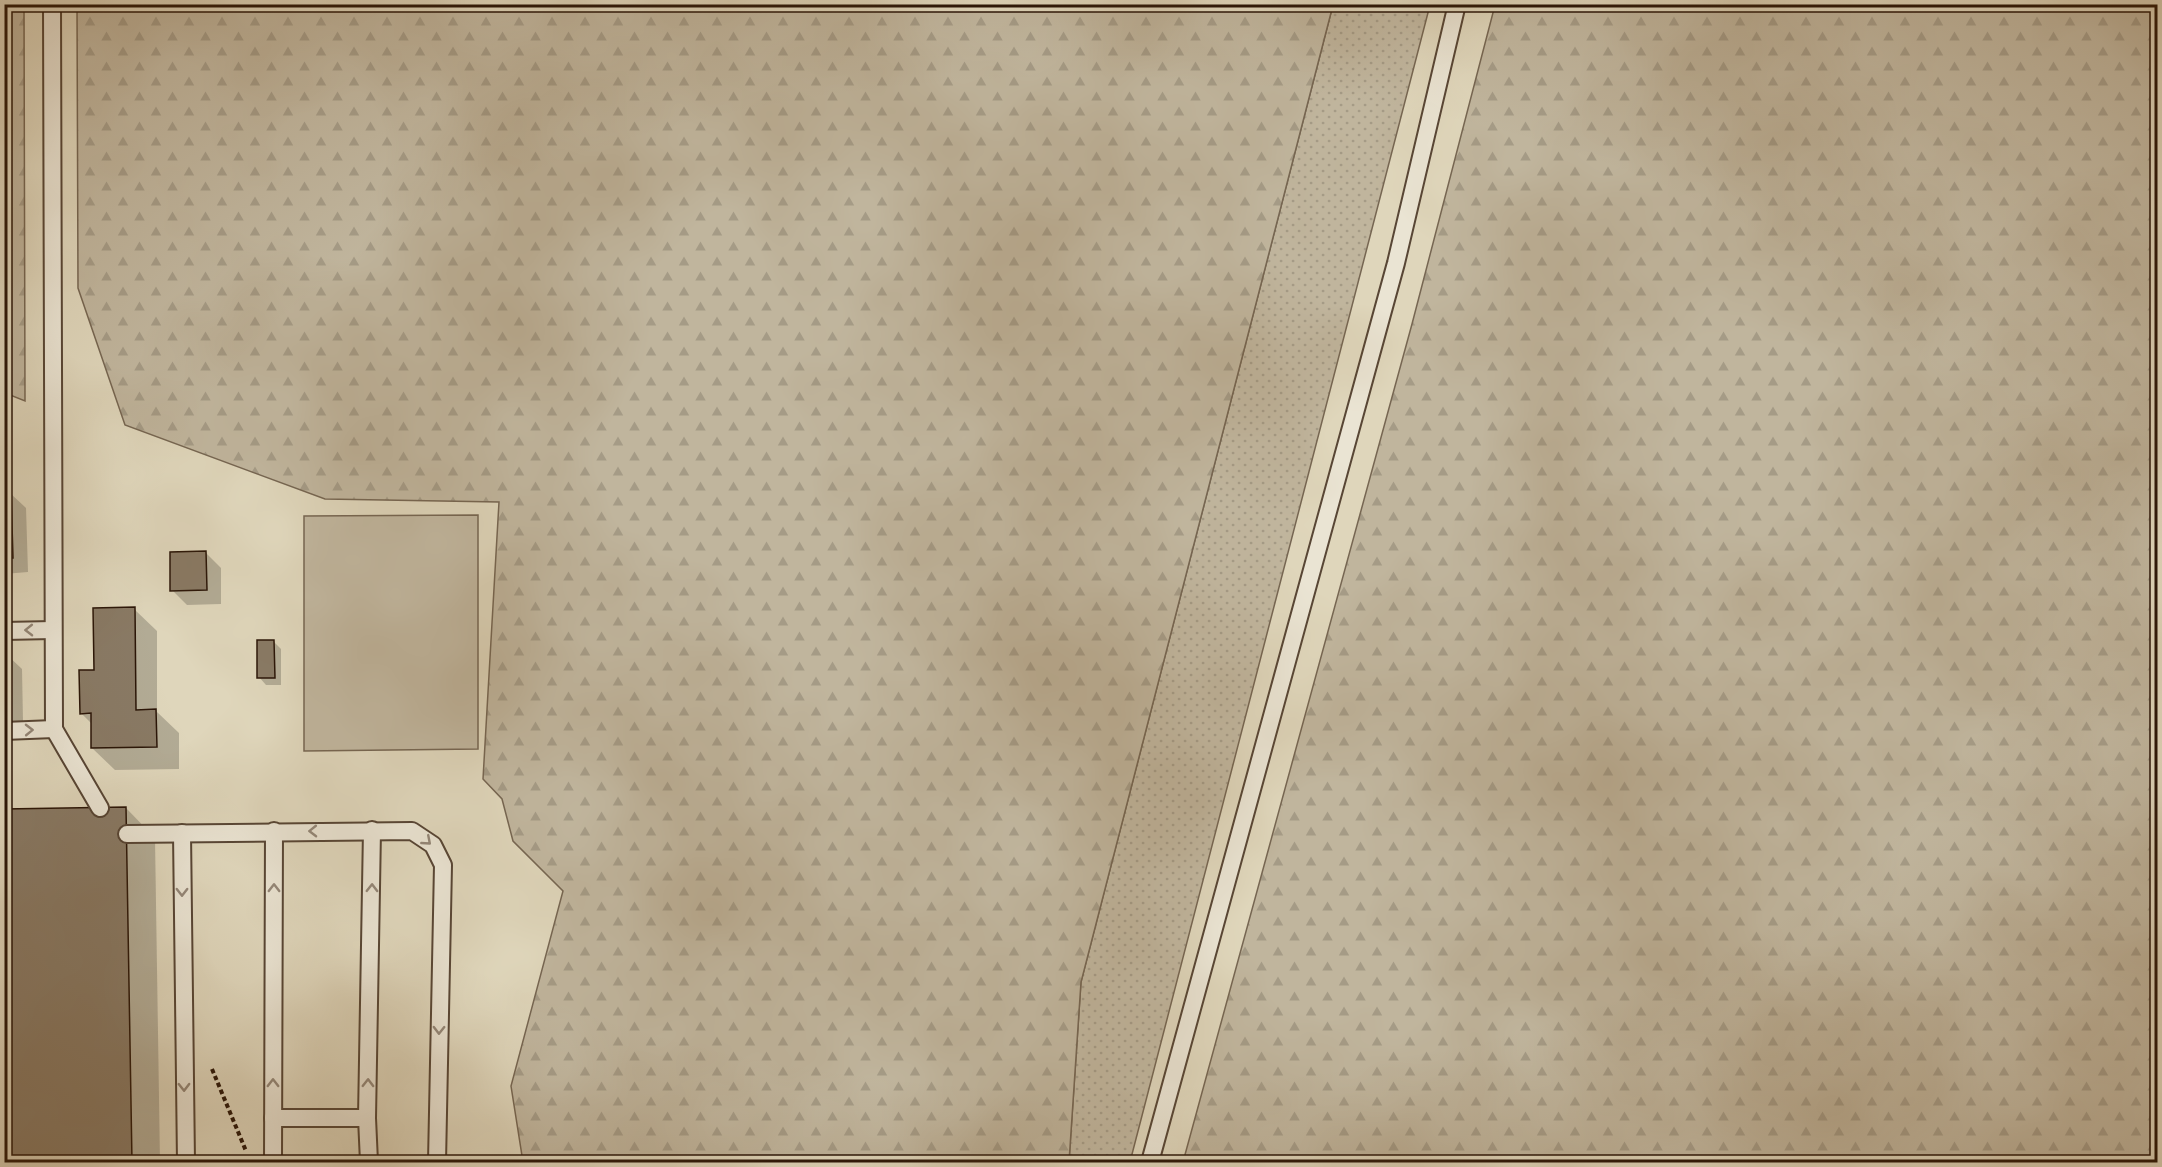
<svg xmlns="http://www.w3.org/2000/svg" width="2162" height="1167" viewBox="0 0 2162 1167" font-family="'Old Standard TT',serif">
	<style>
		.grass { fill: url(#grass-dots); stroke: #766652; stroke-width: 1.5 }
		.forest { fill: url(#forest-firs); stroke: #766652; stroke-width: 1.5 }
		.green { fill: #c0b59d; stroke: #766652; stroke-width: 1.5 }
		.shadow { fill: #0003 }
		.building { fill: #897a65; stroke: #2b1608; stroke-width: 1.5 }
		.lines { fill: none; stroke-linecap: round; stroke-linejoin: round }
		.service-casing { stroke: #584635; stroke-width: 20 }
		.path { stroke: #2b1608; stroke-width: 4; stroke-dasharray: 4.5 3; stroke-linecap: butt }
		.service { stroke: #eae4d3; stroke-width: 16 }
		.oneway { stroke: #948778 }
	</style>
	<defs>
		<pattern id="grass-dots" width="8" height="8" patternUnits="userSpaceOnUse" patternTransform="scale(1.5)"><rect width="8" height="8" fill="#c0b59d"/><path d="M2 2h.1M6 6h.1" fill="none" stroke="#a59b86" stroke-width="1.8" stroke-linecap="round"/></pattern>
		<pattern id="forest-firs" width="22" height="20" patternUnits="userSpaceOnUse" patternTransform="scale(1.5)"><rect width="22" height="20" fill="#c0b59d"/><path d="M5 1l3.5 6h-7zM16 11l3.5 6h-7z" fill="#a59b86"/></pattern>
	</defs>
	<rect width="100%" height="100%" fill="#dfd6bb"/>
	<filter id="stains"><feTurbulence type="fractalNoise" baseFrequency=".00333" numOctaves="4"/><feColorMatrix values="0 0 0 0 .2 0 0 0 0 .09 0 0 0 0 .02 0 0 0 .5 -.17"/></filter>
	<radialGradient id="worn" r=".72"><stop offset=".6" stop-color="#630" stop-opacity="0"/><stop offset="1" stop-color="#630" stop-opacity=".3"/></radialGradient>
	<path class="grass" d="M1333 5H1430L1130 1162H1069L1081 982Z"/>
	<g class="forest">
		<path d="M4 5H24L25 401 5 393Z"/>
		<path d="M77 5H1333L1081 982 1069 1162H523L511 1086 563 891 513 841 502 799 483 779 499 502 325 499 125 425 78 288Z"/>
		<path d="M1495 5H2157V1162H1183L1412 324Z"/>
	</g>
	<path class="green" d="M478 515V749L304 751V516Z"/>
	<g class="shadow">
		<path d="M4 493H10L26 508 28 572 4 574Z"/>
		<path d="M206 553 221 568V604L187 605 172 590Z"/>
		<path d="M134 609 157 631V712L179 733V769L115 770 92 748V724L81 713 95 672Z"/>
		<path d="M273 641 281 649V685H266L259 677Z"/>
		<path d="M4 652 22 669 23 721 4 722Z"/>
		<path d="M126 808 155 838 160 1162H4V811Z"/>
	</g>
	<g class="building">
		<path d="M4 492H11L13 558H4Z"/>
		<path d="M206 551 207 590 170 591V552Z"/>
		<path d="M135 607 136 710 156 709 157 747 91 748V713L80 714 79 670H94L93 608Z"/>
		<path d="M257 640H274L275 678H257Z"/>
		<path d="M126 807 132 1162H4V809Z"/>
	</g>
	<g class="lines">
		<g class="service-casing">
			<g id="service">
				<path d="M52 4 54 729 100 808"/>
				<path d="M4 631 53 630"/>
				<path d="M4 731 54 729"/>
				<path d="M182 833 186 1162"/>
				<path d="M127 834 412 831 433 845 443 865 437 1162"/>
				<path d="M273 1118H367"/>
				<path d="M273 1162 274 831"/>
				<path d="M369 1162 367 1118 372 830"/>
				<path d="M1150 1162 1396 263 1457 4"/>
			</g>
		</g>
		<path class="path" d="M212 1069 246 1151"/>
		<use href="#service" class="service"/>
	</g>
	<defs><path id="oneway-chevron" d="M-2-3.5L2.5 0L-2 3.5" fill="none" stroke-width="1.6" stroke-linecap="round" stroke-linejoin="round" transform="scale(1.5)"/></defs>
	<g class="oneway">
		<use href="#oneway-chevron" transform="translate(29 630) rotate(179)"/>
		<use href="#oneway-chevron" transform="translate(29 730) rotate(-1)"/>
		<use href="#oneway-chevron" transform="translate(313 831) rotate(179)"/>
		<use href="#oneway-chevron" transform="translate(427 841) rotate(41)"/>
		<use href="#oneway-chevron" transform="translate(274 888) rotate(-90)"/>
		<use href="#oneway-chevron" transform="translate(372 888) rotate(-89)"/>
		<use href="#oneway-chevron" transform="translate(182 892) rotate(90)"/>
		<use href="#oneway-chevron" transform="translate(439 1030) rotate(91)"/>
		<use href="#oneway-chevron" transform="translate(273 1083) rotate(-90)"/>
		<use href="#oneway-chevron" transform="translate(368 1083) rotate(-89)"/>
		<use href="#oneway-chevron" transform="translate(184 1087) rotate(89)"/>
	</g>
	<rect width="2162" height="1167" fill="none" stroke="#dfd6bb" stroke-width="24"/>
	<rect x="6" y="6" width="2150" height="1155" fill="none" stroke="#2b1608" stroke-width="3"/>
	<rect x="12" y="12" width="2138" height="1143" fill="none" stroke="#2b1608" stroke-width="1.5"/>
	<rect width="100%" height="100%" filter="url(#stains)"/>
	<rect width="100%" height="100%" fill="url(#worn)"/>
</svg>
